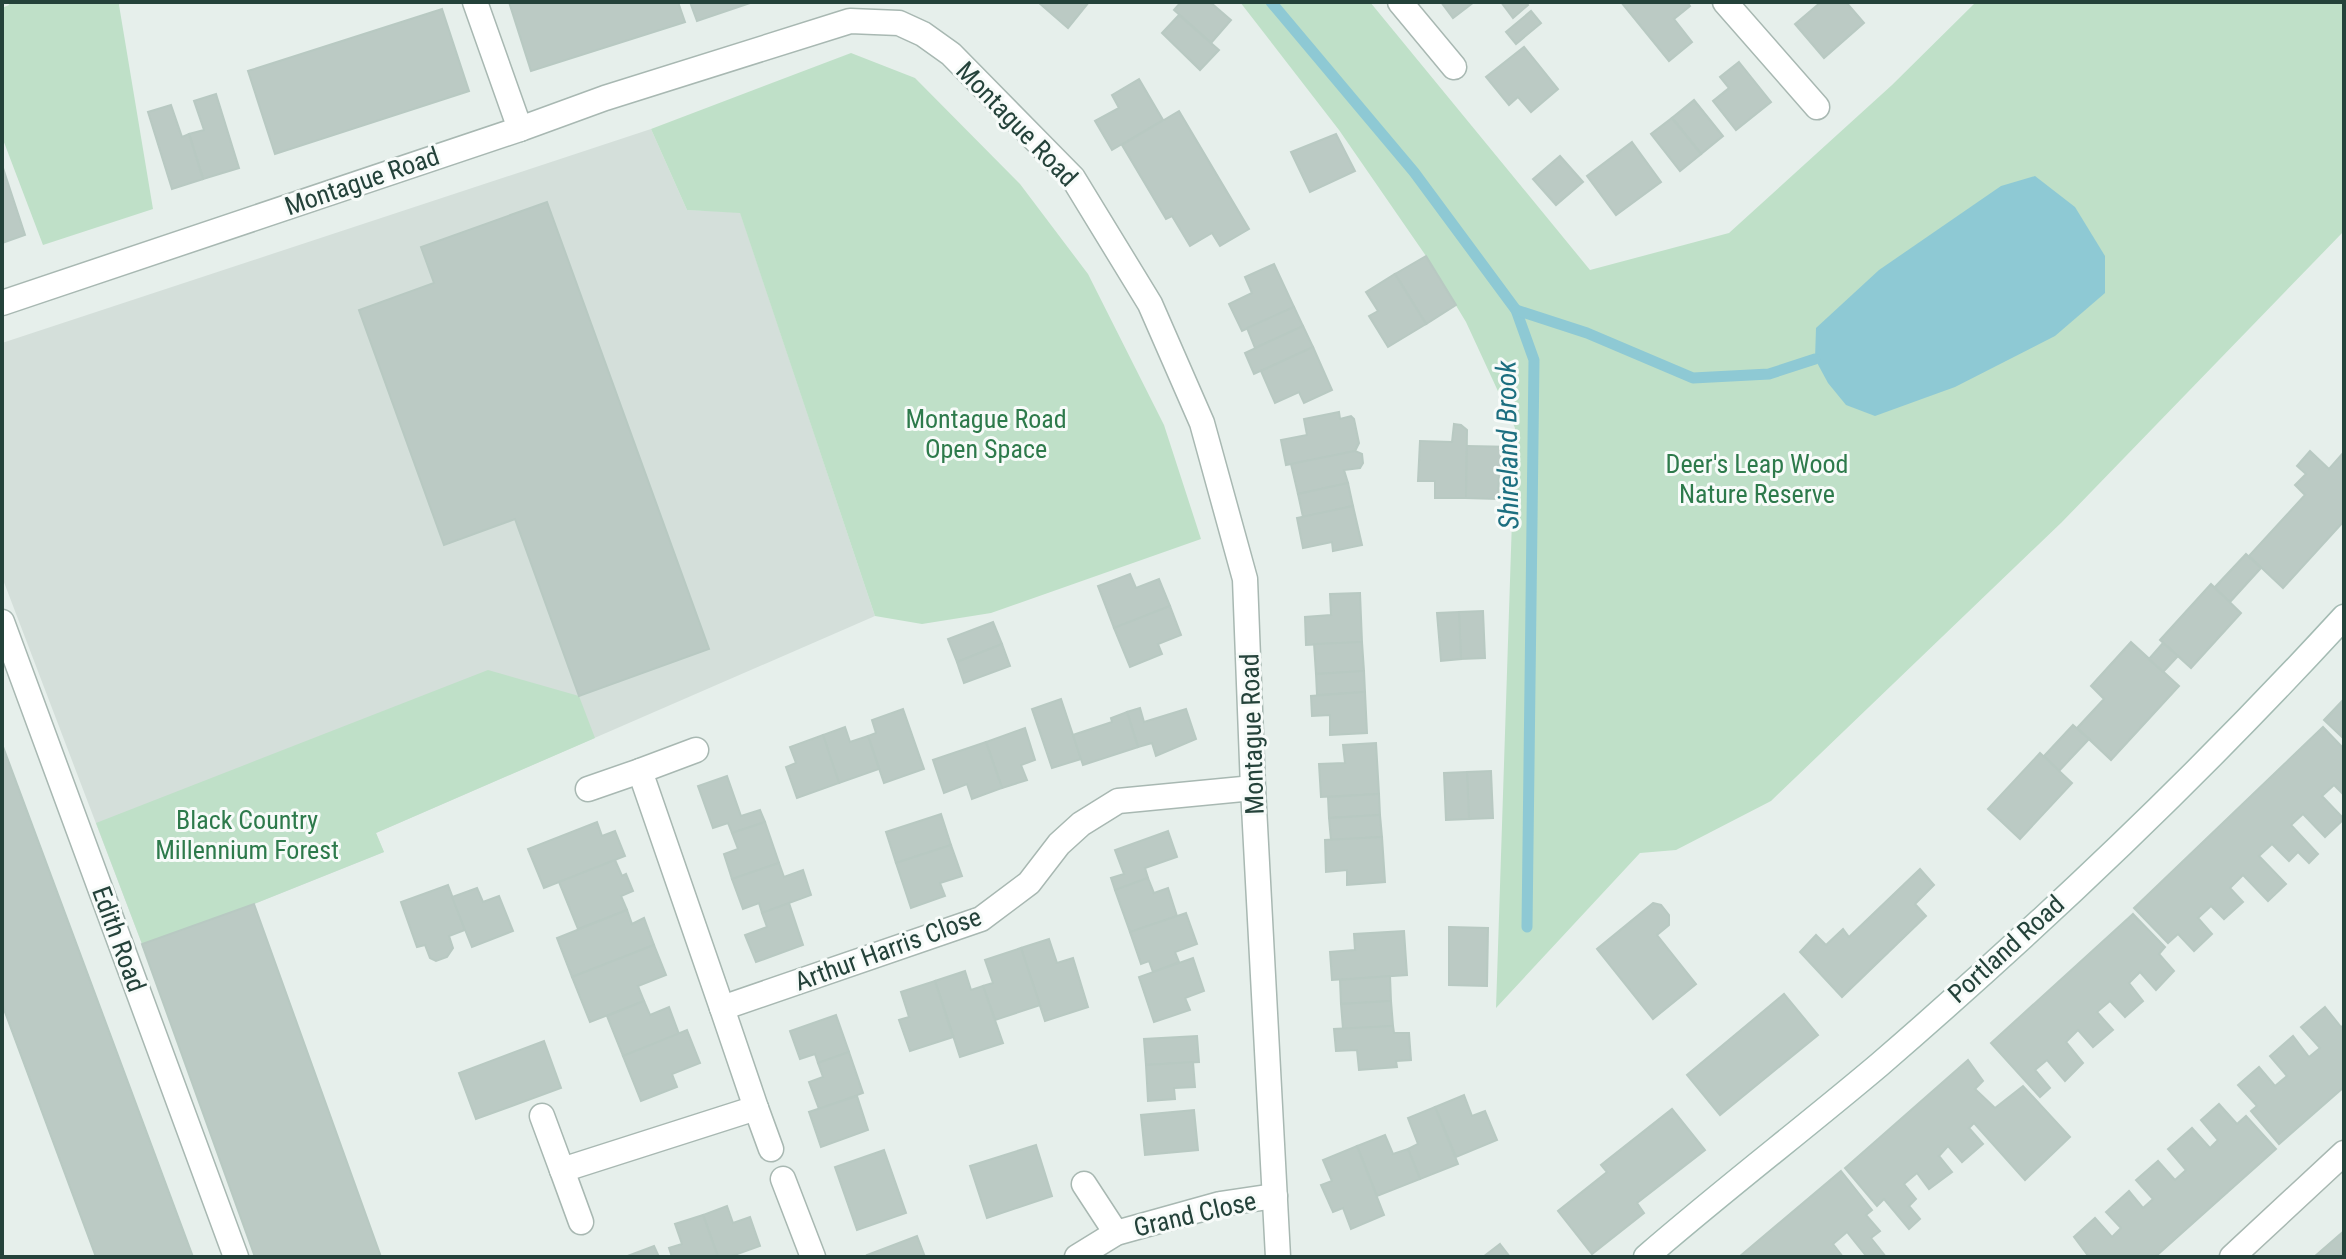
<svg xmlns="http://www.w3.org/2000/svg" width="2346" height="1259" viewBox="0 0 2346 1259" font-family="'Roboto Condensed',sans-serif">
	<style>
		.built { fill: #d4dfda }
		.green { fill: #bfe0c8 }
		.water { fill: #8ec9d4 }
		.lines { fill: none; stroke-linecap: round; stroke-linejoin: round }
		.stream { stroke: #8ec9d4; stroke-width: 11 }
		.building { fill: #bbcac4; stroke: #b8c9c2; stroke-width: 2 }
		.minor-casing { stroke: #a8b8b2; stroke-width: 27 }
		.secondary-casing { stroke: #a4bbb3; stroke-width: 27 }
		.minor { stroke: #fff; stroke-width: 24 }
		.secondary { stroke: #fff; stroke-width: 24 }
		.labels { text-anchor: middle; stroke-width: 6; stroke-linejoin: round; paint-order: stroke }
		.street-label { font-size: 26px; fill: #24423a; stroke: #f7fbf9 }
		.park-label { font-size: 26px; fill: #2d7a4b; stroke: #f7fbf9 }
		.water-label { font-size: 28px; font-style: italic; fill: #1c6f80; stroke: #f7fbf9 }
	</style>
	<rect width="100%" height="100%" fill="#e6efeb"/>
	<path class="built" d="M651 129 687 210 740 212 875 616 376 833 384 852 254 904 142 944 2 577V343Z"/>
	<g class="green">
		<path d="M8 2H120L119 5 153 209 43 245 2 137V8L9 5Z"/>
		<path d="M1240 2H1370L1590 270 1729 233 1892 85 1976 2H2344V231L2062 522 1771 801 1676 850 1640 853 1496 1008 1515 428 1466 322 1426 256 1339 130Z"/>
		<path d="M851 53 915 78 1020 184 1088 274 1164 425 1201 539 991 613 922 624 875 616 740 213 687 210 651 129Z"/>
		<path d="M488 670 579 696 595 738 376 833 384 852 254 904 142 944 96 823Z"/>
	</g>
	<path class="water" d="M2035 176 2075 207 2105 256V293L2055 336 1955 387 1875 416 1846 405 1828 383 1815 359 1816 328 1879 270 2001 186Z"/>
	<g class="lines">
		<g class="stream">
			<path d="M1271 2 1414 172 1516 310 1534 360 1527 927"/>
			<path d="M1516 310 1587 333 1693 378 1769 374 1815 359"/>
		</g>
	</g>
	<g class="building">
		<path d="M509 2H678L685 22 531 71Z"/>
		<path d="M690 2H753L697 21Z"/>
		<path d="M1038 2H1089L1068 28Z"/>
		<path d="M1181 2H1210L1231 20 1211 43 1174 10Z"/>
		<path d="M1441 2H1474L1453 18Z"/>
		<path d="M1501 2H1526L1528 5 1513 18Z"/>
		<path d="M1621 2H1687L1690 6 1674 19 1692 42 1669 61Z"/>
		<path d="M1821 2H1846L1864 23 1824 58 1795 24Z"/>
		<path d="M442 9 469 91 275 154 248 71Z"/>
		<path d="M1531 11 1541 23 1516 44 1506 32Z"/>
		<path d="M1179 15 1219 50 1200 70 1162 33Z"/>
		<path d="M1524 47 1558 89 1531 112 1518 97 1509 105 1486 77Z"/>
		<path d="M1739 62 1771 102 1736 130 1713 101 1729 88 1720 77Z"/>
		<path d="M1139 79 1163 120 1112 150 1095 121 1119 108 1112 95Z"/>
		<path d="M216 94 239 168 203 179 189 134 204 130 194 101Z"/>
		<path d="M1694 100 1723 136 1701 154 1672 118Z"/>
		<path d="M171 105 182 137 189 134 203 179 172 189 148 112Z"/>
		<path d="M1179 111 1249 229 1220 246 1212 233 1190 246 1172 216 1166 219 1122 145Z"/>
		<path d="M1672 118 1701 154 1680 171 1651 134Z"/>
		<path d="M1336 134 1355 171 1310 192 1291 152Z"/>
		<path d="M1632 142 1661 182 1616 215 1587 176Z"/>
		<path d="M1560 156 1583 182 1556 205 1533 179Z"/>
		<path d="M2 165 25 235 2 243Z"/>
		<path d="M547 202 709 649 579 696 515 519 444 545 359 310 434 283 421 247Z"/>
		<path d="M1426 256 1456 305 1426 324 1395 274Z"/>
		<path d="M1274 264 1294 307 1242 331 1229 304 1252 293 1245 277Z"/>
		<path d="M1395 274 1426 324 1388 347 1369 316 1378 311 1366 292Z"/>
		<path d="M1294 307 1303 326 1255 348 1247 328Z"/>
		<path d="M1303 326 1313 347 1254 374 1245 353Z"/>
		<path d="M1313 347 1332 390 1304 403 1299 392 1275 403 1261 371Z"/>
		<path d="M1339 412 1340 419 1351 416 1354 419 1359 443 1355 451 1286 465 1281 440 1307 435 1304 419Z"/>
		<path d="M1454 424 1461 425 1467 430 1466 498H1435V481H1418L1420 441 1452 442Z"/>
		<path d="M1467 446 1516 447 1515 474H1499L1498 499 1466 498Z"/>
		<path d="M1355 451 1362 454 1363 463 1360 468 1344 470 1348 483 1298 494 1291 464Z"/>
		<path d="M2310 451 2329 469 2344 452V521L2283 588 2249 556 2305 495 2295 485 2306 474 2297 466Z"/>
		<path d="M1348 483 1353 506 1303 517 1298 494Z"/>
		<path d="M1353 506 1362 545 1333 551 1332 542 1303 548 1297 518Z"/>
		<path d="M2246 554 2261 568 2230 602 2214 588Z"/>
		<path d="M1130 574 1136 588 1159 579 1170 606 1114 628 1098 586Z"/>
		<path d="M2211 584 2241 613 2191 668 2160 640Z"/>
		<path d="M1360 593 1362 642 1306 645 1305 617 1331 615 1330 594Z"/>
		<path d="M1170 606 1181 635 1158 644 1162 654 1130 667 1114 628Z"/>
		<path d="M1483 611 1485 658 1461 659 1459 612Z"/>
		<path d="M1459 612 1461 659 1441 661 1437 613Z"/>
		<path d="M993 622 1002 644 957 662 948 639Z"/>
		<path d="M1362 642 1364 671 1316 674 1314 644Z"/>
		<path d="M2131 642 2179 686 2111 760 2077 728 2104 699 2091 686Z"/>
		<path d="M2163 643 2178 656 2163 672 2149 659Z"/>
		<path d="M1002 644 1010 666 964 683 957 662Z"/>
		<path d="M1364 671 1365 692 1317 695 1316 674Z"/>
		<path d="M1365 692 1367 733 1330 735V715L1312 716 1311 696Z"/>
		<path d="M1061 699 1081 759 1052 768 1032 709Z"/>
		<path d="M2344 699V739L2324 720Z"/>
		<path d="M1140 708 1144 722 1186 709 1196 739 1156 756 1152 743 1138 747 1127 712Z"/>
		<path d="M903 709 924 769 884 783 868 736 876 733 872 720Z"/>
		<path d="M1127 712 1138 747 1083 765 1073 735 1112 722 1111 718Z"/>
		<path d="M2073 725 2089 739 2059 771 2044 756Z"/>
		<path d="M845 727 850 742 868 736 879 769 839 783 823 735Z"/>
		<path d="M2323 727 2344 749V795L2334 785 2322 796 2344 819 2325 837 2303 814 2291 825 2318 854 2309 863 2298 852 2289 861 2272 844 2259 856 2286 884 2268 901 2243 875 2230 888 2243 902 2224 919 2211 906 2198 918 2212 934 2194 951 2178 934 2168 943 2134 908Z"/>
		<path d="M1025 728 1035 760 1021 765 1027 780 1002 788 986 742Z"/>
		<path d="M823 735 839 783 797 798 786 767 796 763 790 747Z"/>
		<path d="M986 742 1002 788 972 799 967 784 944 793 933 760Z"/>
		<path d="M1376 743 1379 794 1321 797 1319 764 1345 763 1343 745Z"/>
		<path d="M2 744 193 1257H96L2 1004Z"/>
		<path d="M2040 753 2072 783 2020 839 1988 809Z"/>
		<path d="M1491 771 1493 818 1469 819 1467 772Z"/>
		<path d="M1467 772 1469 819 1446 820 1444 773Z"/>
		<path d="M727 776 741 816 760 810 765 822 732 833 728 823 713 828 698 786Z"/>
		<path d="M1379 794 1380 815 1329 818 1328 797Z"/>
		<path d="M941 814 951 845 896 863 886 832Z"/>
		<path d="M1380 815 1382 837 1331 840 1329 818Z"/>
		<path d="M597 822 602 836 615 831 625 856 544 888 528 849Z"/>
		<path d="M765 822 779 863 732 879 724 854 738 849 732 833Z"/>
		<path d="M1168 831 1177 857 1145 868 1148 878 1115 890 1111 878 1124 874 1115 850Z"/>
		<path d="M1382 837 1385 882 1347 885V870L1326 872 1325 840Z"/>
		<path d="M951 845 962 876 940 883 945 896 911 908 896 863Z"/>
		<path d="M615 860 622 876 626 874 633 891 621 896 627 910 578 929 559 882Z"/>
		<path d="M779 863 784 877 803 870 811 895 762 913 759 903 743 909 732 879Z"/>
		<path d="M1920 869 1934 885 1915 904 1926 916 1842 997 1800 952 1816 935 1826 945 1843 929 1849 937Z"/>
		<path d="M1148 878 1154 893 1168 888 1177 916 1130 932 1115 890Z"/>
		<path d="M448 885 465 930 449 936 453 948 447 957 436 961 430 958 425 945 417 947 401 902Z"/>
		<path d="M477 888 483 902 499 896 513 931 472 947 452 897Z"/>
		<path d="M789 903 803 945 756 962 745 935 767 927 762 913Z"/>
		<path d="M1653 903 1661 905 1669 915V925L1657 935 1696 984 1653 1019 1597 949Z"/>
		<path d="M254 904 381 1257H255L142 944Z"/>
		<path d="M627 910 632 924 644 918 654 945 572 977 557 938Z"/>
		<path d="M1186 913 1197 944 1175 952 1179 962 1153 972 1149 961 1141 964 1130 932Z"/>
		<path d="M2133 914 2165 947 2159 954 2174 971 2156 990 2140 972 2129 983 2143 1001 2125 1017 2110 1001 2097 1012 2113 1030 2093 1047 2078 1030 2066 1042 2083 1063 2065 1081 2047 1060 2035 1070 2050 1088 2040 1097 1991 1043Z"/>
		<path d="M1449 927 1488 928 1487 986 1449 985Z"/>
		<path d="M1404 931 1407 975 1332 980 1330 952 1355 950 1354 934Z"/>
		<path d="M1049 939 1057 963 1073 958 1088 1007 1045 1021 1021 948Z"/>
		<path d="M654 945 666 975 638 986 644 1001 590 1022 572 977Z"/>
		<path d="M1021 948 1040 1005 995 1020 983 986 993 983 985 960Z"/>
		<path d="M1193 958 1204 991 1185 998 1190 1010 1154 1022 1139 977Z"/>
		<path d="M965 971 971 990 983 986 1003 1043 960 1057 935 981Z"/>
		<path d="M1390 976 1391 1001 1341 1004 1340 980Z"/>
		<path d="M935 981 953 1037 910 1051 899 1020 909 1017 901 992Z"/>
		<path d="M1784 994 1818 1035 1720 1115 1687 1075Z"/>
		<path d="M644 1001 650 1015 669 1007 679 1034 623 1056 607 1016Z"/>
		<path d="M1391 1001 1393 1026 1343 1029 1341 1004Z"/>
		<path d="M2325 1007 2341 1027 2344 1025V1087L2279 1144 2251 1111 2257 1106 2238 1085 2259 1067 2275 1086 2287 1076 2270 1056 2293 1036 2309 1057 2320 1048 2301 1027Z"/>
		<path d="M836 1015 849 1052 818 1063 815 1054 800 1059 790 1031Z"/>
		<path d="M1393 1026 1394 1033H1409L1411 1060 1396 1061 1397 1067 1359 1070 1357 1050 1336 1051 1334 1029Z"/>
		<path d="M687 1030 700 1063 672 1074 677 1087 641 1101 623 1056Z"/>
		<path d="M1197 1036 1199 1062 1146 1065 1144 1039Z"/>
		<path d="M544 1041 561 1088 476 1119 459 1073Z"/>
		<path d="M849 1052 863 1093 819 1109 809 1082 823 1077 818 1063Z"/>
		<path d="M1968 1060 1983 1081 1975 1089 1995 1108 2023 1086 2070 1137 2025 1180 1974 1123 1969 1128 1983 1144 1962 1162 1948 1146 1939 1156 1952 1172 1929 1189 1917 1173 1904 1184 1916 1199 1909 1206 1920 1219 1909 1229 1884 1199 1877 1206 1845 1168Z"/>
		<path d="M1193 1062 1195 1087 1174 1088 1175 1099 1148 1101 1146 1065Z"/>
		<path d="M1464 1095 1472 1116 1485 1111 1497 1140 1456 1157 1435 1107Z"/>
		<path d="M857 1096 868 1130 821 1147 809 1112Z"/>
		<path d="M2219 1104 2237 1124 2246 1116 2276 1149 2155 1257H2089L2074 1237 2095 1218 2112 1237 2121 1228 2106 1212 2129 1191 2143 1208 2153 1199 2136 1180 2158 1161 2175 1180 2186 1170 2168 1149 2192 1128 2210 1148 2218 1140 2201 1120Z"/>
		<path d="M1435 1107 1458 1164 1420 1179 1408 1149 1418 1144 1408 1118Z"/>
		<path d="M1672 1109 1705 1150 1637 1203 1644 1213 1592 1254 1558 1211 1607 1172 1601 1165Z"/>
		<path d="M1194 1110 1198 1150 1145 1155 1141 1115Z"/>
		<path d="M1385 1135 1393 1154 1408 1149 1420 1179 1377 1196 1357 1146Z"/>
		<path d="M1036 1145 1052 1196 987 1218 970 1166Z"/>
		<path d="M1357 1146 1384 1215 1351 1229 1343 1208 1333 1212 1321 1185 1332 1181 1323 1160Z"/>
		<path d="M884 1150 906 1213 857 1230 835 1167Z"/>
		<path d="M1841 1171 1872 1210 1866 1215 1880 1231 1871 1238 1886 1257H1867L1847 1232 1833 1244 1843 1257H1739Z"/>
		<path d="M727 1206 733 1223 750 1217 760 1246 729 1257H718L703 1215Z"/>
		<path d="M703 1215 718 1257H672L669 1248 682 1244 675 1224Z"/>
		<path d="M2344 1231V1257H2314Z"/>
		<path d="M917 1236 925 1257H868L867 1255Z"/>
		<path d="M1500 1244 1510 1257H1483Z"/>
		<path d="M654 1246 659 1257H625Z"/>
	</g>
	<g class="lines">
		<g class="minor-casing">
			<g id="minor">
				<path d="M475 2 520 129"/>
				<path d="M1400 2 1454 67"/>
				<path d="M1725 2 1817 107"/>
				<path d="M2 303 520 129 605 98 850 21 899 23 923 34 951 54 1073 178 1150 304 1202 423 1245 579 1253 788 1278 1257"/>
				<path d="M2 622 236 1257"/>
				<path d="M696 750 640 771 722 1008"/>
				<path d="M588 789 640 771"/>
				<path d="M756 1108 771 1149"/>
				<path d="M542 1116 562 1170 756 1108 722 1008 981 919 1029 883 1059 844 1081 824 1118 801 1253 788"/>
				<path d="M562 1170 581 1222"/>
				<path d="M783 1179 813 1257"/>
				<path d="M1084 1184 1116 1233"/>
				<path d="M1077 1257 1116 1233 1220 1204 1275 1196"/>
				<path d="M2232 1257 2344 1153"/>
			</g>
		</g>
		<g class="secondary-casing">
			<path id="secondary" d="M1646 1257C1722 1191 1802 1130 1879 1065 2041 925 2199 775 2344 617"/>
		</g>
		<use href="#minor" class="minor"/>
		<use href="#secondary" class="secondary"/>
	</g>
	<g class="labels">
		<g class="street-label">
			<text transform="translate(1017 124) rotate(46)" y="9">Montague Road</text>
			<text transform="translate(362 181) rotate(-19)" y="9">Montague Road</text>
			<text transform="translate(1252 734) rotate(-92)" y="9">Montague Road</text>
			<text transform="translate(119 939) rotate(70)" y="9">Edith Road</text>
			<text transform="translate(888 949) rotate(-20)" y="9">Arthur Harris Close</text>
			<text transform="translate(2006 949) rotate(-42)" y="9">Portland Road</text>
			<text transform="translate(1195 1214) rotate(-13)" y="9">Grand Close</text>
		</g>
		<g class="park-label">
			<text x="986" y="428">Montague Road<tspan x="986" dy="30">Open Space</tspan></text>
			<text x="1757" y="473">Deer's Leap Wood<tspan x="1757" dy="30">Nature Reserve</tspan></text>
			<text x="247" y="829">Black Country<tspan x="247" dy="30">Millennium Forest</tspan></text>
		</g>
		<g class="water-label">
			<text transform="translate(1507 445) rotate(-91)" y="10">Shireland Brook</text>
		</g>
	</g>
	<rect width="2346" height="1259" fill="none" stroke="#24423a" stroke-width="8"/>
</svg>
